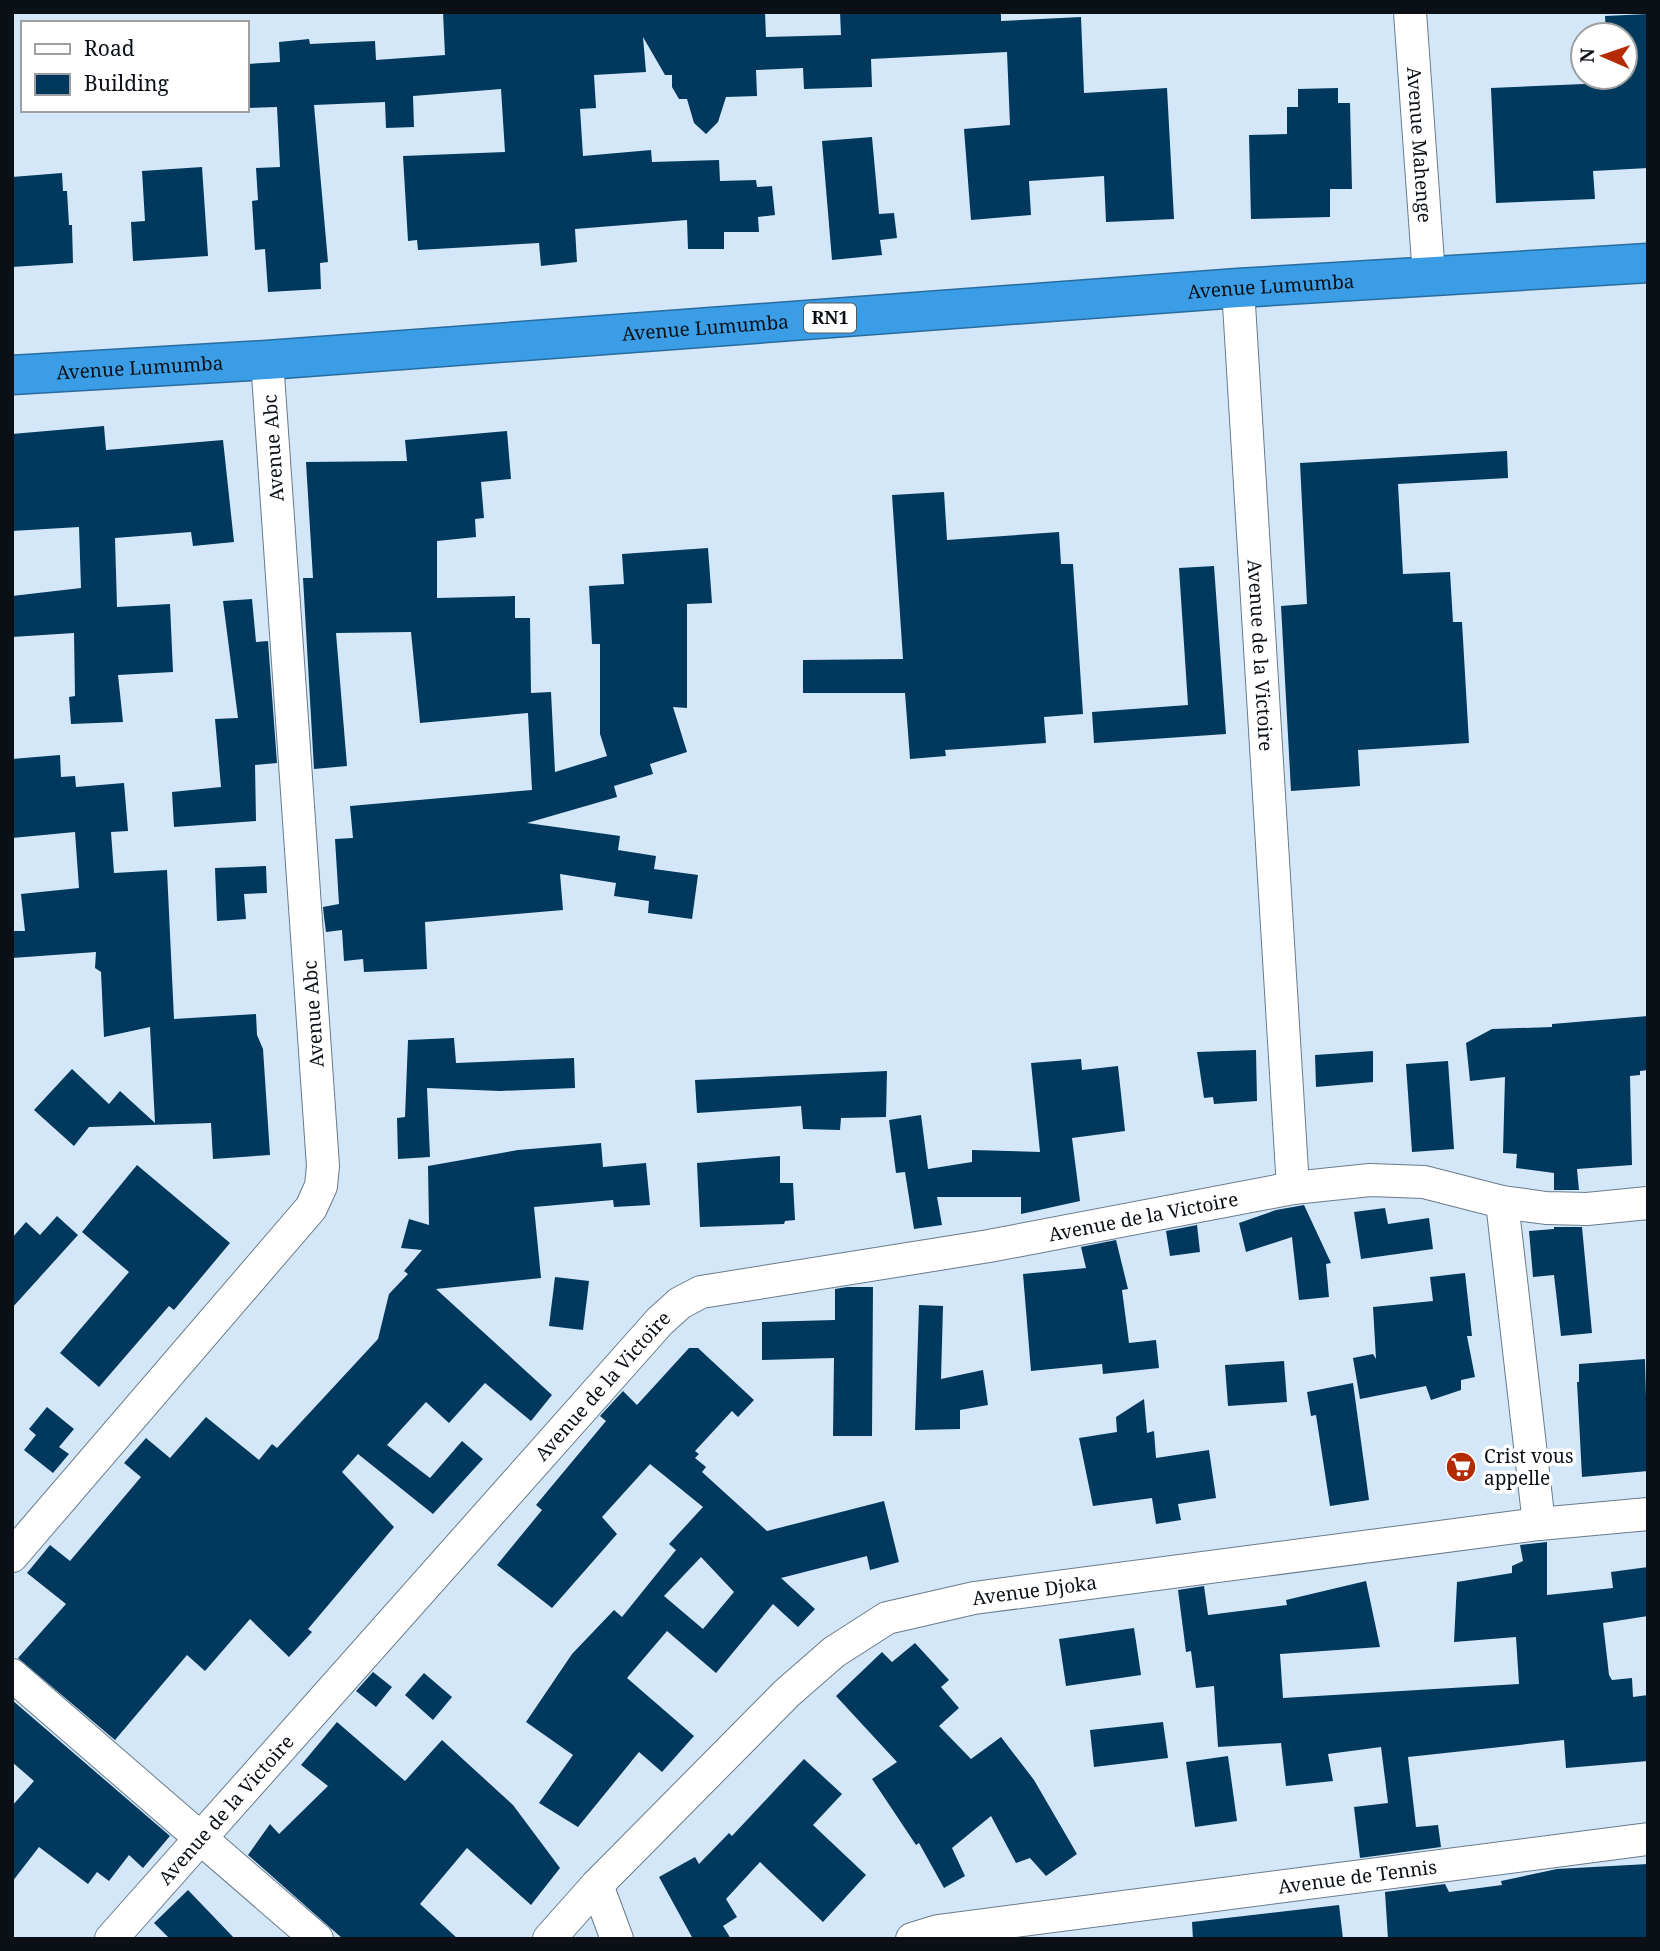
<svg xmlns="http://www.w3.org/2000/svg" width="1660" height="1951" viewBox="0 0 1660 1951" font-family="'Noto Serif',serif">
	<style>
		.building { fill: #00395d; fill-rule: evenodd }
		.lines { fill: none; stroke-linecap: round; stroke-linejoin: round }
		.street-casing { stroke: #697b8a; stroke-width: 34 }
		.highway-casing { stroke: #296c9d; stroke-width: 41 }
		.street { stroke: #fff; stroke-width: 32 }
		.highway { stroke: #3a9de5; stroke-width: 38 }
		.labels { text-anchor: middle; stroke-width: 7; stroke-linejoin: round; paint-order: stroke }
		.shield { fill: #fff; stroke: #54585c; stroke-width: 2 }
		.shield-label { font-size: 18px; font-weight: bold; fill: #0a1016 }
		.street-label { font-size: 19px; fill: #0a1016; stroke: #fff }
		.poi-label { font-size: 19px; fill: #0a1016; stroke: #fff; text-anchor: start }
	</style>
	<rect width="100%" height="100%" fill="#d3e7f9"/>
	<g class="building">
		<path d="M443 12H765L766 37 841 35 840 12H1001V21L1081 17 1084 93 1167 88 1174 219 1106 222 1104 176 1029 181 1031 215 971 220 964 129 1010 125 1007 52 871 59 872 87 804 89 803 68 756 70 757 96 726 97 718 122 706 134 694 123 687 99H679L672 87V75H665L643 37 646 72 594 75 596 108 580 109 583 156 651 150 652 162 719 160 720 181 756 180 757 187 772 186 775 215 758 217 759 232H724V249H688L687 220 575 229 577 262 541 266 539 243 418 250 417 240 408 241 403 156 505 152 501 89 413 96 414 127 386 128 385 102 314 105 328 262 320 263 321 289 268 292 265 249 255 250 252 201 258 200 256 168 280 167 277 107 247 108V64L280 62 279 42 309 39 310 44 375 41 376 60 445 55Z"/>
		<path d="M1648 14V168L1593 171 1595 199 1496 203 1491 88 1608 83V77H1625V35H1606L1605 16Z"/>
		<path d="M1338 88V103H1350L1352 189H1330V217L1251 219 1249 135 1287 134V107H1298V89Z"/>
		<path d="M872 137 879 214 894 213 897 238 880 240 882 255 832 260 822 141Z"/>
		<path d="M202 167 208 256 133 261 131 222 145 221 142 171Z"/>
		<path d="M62 173 63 191H67L69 225H72L73 263 12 267V177Z"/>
		<path d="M104 426 106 450 223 440 234 542 193 546 191 532 115 538 117 607 170 604 173 672 118 675 123 722 71 724 69 697 75 696 74 633 12 637V596L81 588 79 527 12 531V434Z"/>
		<path d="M507 431 511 479 481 482 484 518 475 519 476 537 437 541V598L515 596V618H530L531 693 551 692 555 772 607 756 600 734V644H592L589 586 624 584 622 554 708 548 712 603 687 604V708L673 707 687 752 650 764 653 774 614 786 617 797 527 823 620 836 618 850 656 856 654 869 698 875 692 919 648 913 649 901 614 896 616 883 560 874 563 910 425 922 427 969 364 972 363 959 344 961 342 930 326 932 324 917 323 907 339 904 335 839 353 838 350 806 532 790 528 713 420 723 411 632 336 633 347 766 314 769 303 578H313L306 462 407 461 405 440Z"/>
		<path d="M1507 451 1508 478 1398 484 1403 574 1450 572 1453 622H1462L1469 743 1358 750 1360 786 1291 791 1281 606 1307 604 1300 463Z"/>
		<path d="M944 492 947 540 1059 532 1061 564H1073L1083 714 1044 717 1046 743 945 750 946 756 910 759 905 693H803V660L903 659 892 495Z"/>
		<path d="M1214 566 1226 734 1094 743 1092 712 1188 705 1179 568Z"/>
		<path d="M252 599 256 642 268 641 277 763 255 765 256 821 174 827 172 792 221 787 215 719 238 718 223 601Z"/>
		<path d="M60 755 61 777 75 776 76 787 124 783 128 831 111 832 114 873 167 870 174 1019 256 1014 257 1035 263 1049 270 1155 213 1159 211 1123 89 1127 74 1146 34 1110 72 1069 109 1104 120 1091 155 1123 150 1027 104 1037 101 972 95 968 96 952 12 958V931H25L21 894 79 888 75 832 12 838V759Z"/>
		<path d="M266 866 267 893 244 894 246 919 217 921 215 868Z"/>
		<path d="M1648 1016V1070L1640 1071V1075L1630 1076 1632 1165 1577 1169 1579 1190H1554V1173L1516 1168 1517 1154 1503 1153 1505 1077 1470 1081 1466 1043 1492 1029 1552 1027V1024Z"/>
		<path d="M454 1038 456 1063 574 1058 575 1088 500 1091 427 1088 430 1157 398 1159 397 1118 405 1117 408 1040Z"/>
		<path d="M1256 1050 1257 1101 1214 1104 1213 1097 1204 1098 1197 1052Z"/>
		<path d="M1373 1051V1082L1316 1087 1315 1055Z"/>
		<path d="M1081 1059 1082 1070 1118 1066 1125 1131 1072 1138 1080 1201 1021 1214V1197H937L942 1225 914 1229 905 1172 896 1173 889 1120 921 1115 928 1169 972 1162V1150L1040 1152 1031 1063Z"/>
		<path d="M1448 1061 1454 1149 1412 1152 1406 1064Z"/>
		<path d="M887 1071 886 1117 841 1118 840 1130 803 1129 801 1106 697 1113 695 1080Z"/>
		<path d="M601 1143 603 1167 646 1163 650 1205 614 1207 613 1200 534 1207 541 1278 436 1289 552 1395 531 1421 485 1383 449 1423 426 1402 387 1445 430 1478 462 1441 483 1459 433 1514 358 1454 342 1472 394 1527 308 1629 312 1632 289 1657 250 1619 205 1671 187 1655 115 1740 18 1658 66 1604 27 1573 50 1545 70 1561 141 1477 124 1463 146 1438 170 1458 206 1417 259 1460 272 1444 277 1448 378 1339 389 1294 408 1274 404 1271 422 1250 401 1248 409 1219 429 1225 428 1166 518 1150Z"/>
		<path d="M780 1156V1183H793L795 1220 785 1221 784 1224 700 1227 697 1163Z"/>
		<path d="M137 1165 230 1243 174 1310 169 1306 99 1387 60 1353 129 1272 82 1232Z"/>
		<path d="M1304 1205 1331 1263 1326 1264 1329 1297 1299 1300 1292 1237 1246 1252 1239 1223 1276 1210Z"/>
		<path d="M1385 1208 1388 1224 1429 1218 1433 1249 1361 1259 1354 1212Z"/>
		<path d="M57 1216 78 1235 12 1308V1238L26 1222 40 1235Z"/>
		<path d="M1197 1225 1200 1252 1170 1256 1166 1231Z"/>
		<path d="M1554 1227H1582L1592 1333 1561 1336 1554 1275 1533 1277 1529 1231 1554 1229Z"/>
		<path d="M1116 1240 1128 1289 1122 1290 1129 1343 1156 1340 1159 1368 1103 1374 1102 1364 1031 1371 1023 1274 1086 1268 1081 1247Z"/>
		<path d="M1465 1273 1472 1336H1467L1475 1377 1461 1380V1390L1431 1400 1426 1386 1360 1399 1353 1358 1373 1354 1376 1359 1373 1307 1433 1301 1430 1277Z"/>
		<path d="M555 1277 589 1281 583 1330 549 1326Z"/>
		<path d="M847 1287H873L872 1436H833L834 1358 762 1360V1322L835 1320V1289Z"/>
		<path d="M919 1305 943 1306 941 1379 983 1370 988 1405 960 1410V1429L915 1430Z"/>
		<path d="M689 1348H698L754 1400 738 1417 732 1411 695 1451 699 1454 695 1458 706 1467 702 1472 767 1531 884 1501 899 1562 870 1570 867 1556 781 1578 815 1609 798 1627 773 1604 716 1673 667 1631 627 1678 694 1736 662 1772 639 1752 578 1827 539 1803 573 1755 526 1722 572 1654 614 1610 622 1617 676 1550 669 1544 703 1507 650 1464 602 1517 617 1534 552 1608 497 1565 542 1510 536 1505 606 1421 600 1416 623 1391 637 1405ZM701 1557 734 1592 703 1629 664 1596Z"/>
		<path d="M1645 1359 1648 1471 1582 1477 1577 1382H1579V1364Z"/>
		<path d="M1284 1361 1287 1402 1228 1406 1225 1365Z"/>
		<path d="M1353 1383 1369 1500 1330 1506 1316 1415 1311 1416 1307 1392Z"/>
		<path d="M1144 1399 1147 1433 1154 1431 1156 1458 1209 1450 1216 1498 1178 1504 1181 1520 1156 1524 1152 1498 1093 1506 1079 1438 1117 1432 1116 1417Z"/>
		<path d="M47 1407 74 1429 59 1447 69 1454 53 1473 24 1450 36 1435 29 1429Z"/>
		<path d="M1547 1542V1595L1613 1588 1611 1572 1648 1567V1616L1603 1623 1609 1675 1612 1680 1632 1678 1633 1697 1648 1695V1761L1566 1768 1564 1740 1408 1757 1416 1827 1438 1825 1441 1847 1360 1858 1354 1807 1388 1803 1381 1747 1328 1754 1333 1781 1286 1786 1281 1743 1218 1747 1214 1686 1196 1688 1191 1651 1186 1652 1178 1590 1204 1586 1208 1615 1287 1605 1286 1600 1366 1581 1380 1647 1280 1654 1283 1698 1519 1684 1516 1637 1454 1642 1457 1582 1512 1573V1566L1523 1561 1520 1545Z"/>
		<path d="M1134 1628 1141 1675 1066 1686 1059 1639Z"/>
		<path d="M915 1643 949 1680 941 1687 959 1708 939 1726 971 1759 1001 1737 1034 1780 1077 1854 1046 1876 1030 1858 1016 1863 991 1816 952 1848 965 1876 944 1888 919 1843 916 1845 872 1779 897 1762 836 1696 882 1652 892 1662Z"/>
		<path d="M373 1672 392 1687 376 1707 356 1691Z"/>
		<path d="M424 1673 452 1697 433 1720 405 1695Z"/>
		<path d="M12 1700 170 1836 143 1868 129 1855 109 1881 97 1872 88 1884 39 1847 12 1882V1806L34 1781 12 1762Z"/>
		<path d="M337 1722 405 1781 442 1740 513 1805 560 1868 531 1905 467 1848 420 1904 458 1939H343L248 1855 270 1824 279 1834 328 1786 301 1765Z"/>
		<path d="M1163 1722 1168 1758 1094 1767 1090 1730Z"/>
		<path d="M1228 1756 1237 1821 1195 1827 1186 1762Z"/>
		<path d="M804 1759 842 1794 813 1825 866 1875 823 1922 760 1862 726 1899 737 1917 723 1926 731 1939H693L659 1877 695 1857 699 1864 729 1833 732 1836Z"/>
		<path d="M1648 1864V1939H1388L1385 1892 1445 1884 1449 1892 1502 1885 1501 1881 1557 1869Z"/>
		<path d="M188 1890 235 1939H170L154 1923Z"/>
		<path d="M1339 1905 1343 1939H1193L1192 1922Z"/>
	</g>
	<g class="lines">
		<g class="street-casing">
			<g id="street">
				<path id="s1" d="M1410 12 1429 276"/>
				<path id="s2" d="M1238 288 1293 1188"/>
				<path d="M1502 1202 1539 1524"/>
				<path d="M12 1556 311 1208 321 1186 323 1166 267 360"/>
				<path d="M12 1675 317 1939"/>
				<path d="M597 1885 617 1939"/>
				<path id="s3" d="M111 1939 660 1321 680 1303 701 1292 989 1246 1293 1188 1370 1180 1424 1182 1502 1202 1546 1208 1587 1209 1648 1203"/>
				<path id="s4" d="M549 1939 597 1885 787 1693 834 1652 887 1618 974 1598 1539 1524 1648 1514"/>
				<path id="s5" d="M912 1939 938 1931 1648 1839"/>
			</g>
		</g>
		<g class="highway-casing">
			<g id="highway">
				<path id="s6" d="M12 375 267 360 1238 288 1648 263"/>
			</g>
		</g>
		<use href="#street" class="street"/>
		<use href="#highway" class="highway"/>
	</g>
	<defs>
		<g id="supermarket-disc" transform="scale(1.575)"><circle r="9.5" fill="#b42a01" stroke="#fff"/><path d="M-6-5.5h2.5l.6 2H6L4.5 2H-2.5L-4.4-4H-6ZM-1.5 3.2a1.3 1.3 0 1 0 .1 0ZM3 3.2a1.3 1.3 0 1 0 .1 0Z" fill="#fff"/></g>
	</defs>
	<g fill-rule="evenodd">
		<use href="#supermarket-disc" x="1461" y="1467"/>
	</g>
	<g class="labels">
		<rect class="shield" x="804" y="303.5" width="52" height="29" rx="5"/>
		<g class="shield-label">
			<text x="830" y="324">RN1</text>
		</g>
		<g class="street-label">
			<text dy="7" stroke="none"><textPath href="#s1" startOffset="133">Avenue Mahenge</textPath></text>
			<text dy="7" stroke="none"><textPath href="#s6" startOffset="1262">Avenue Lumumba</textPath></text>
			<text dy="7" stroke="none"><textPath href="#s6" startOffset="695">Avenue Lumumba</textPath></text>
			<text dy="7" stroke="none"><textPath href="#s6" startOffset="128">Avenue Lumumba</textPath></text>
			<text transform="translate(273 448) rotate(-94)" y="7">Avenue Abc</text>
			<text dy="7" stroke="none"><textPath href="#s2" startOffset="368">Avenue de la Victoire</textPath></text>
			<text transform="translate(313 1014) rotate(-94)" y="7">Avenue Abc</text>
			<text dy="7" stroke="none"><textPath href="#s3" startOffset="1326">Avenue de la Victoire</textPath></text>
			<text dy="7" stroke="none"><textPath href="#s3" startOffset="740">Avenue de la Victoire</textPath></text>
			<text dy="7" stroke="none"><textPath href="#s4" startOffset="618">Avenue Djoka</textPath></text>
			<text dy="7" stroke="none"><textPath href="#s3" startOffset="173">Avenue de la Victoire</textPath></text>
			<text dy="7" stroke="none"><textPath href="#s5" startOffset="450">Avenue de Tennis</textPath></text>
		</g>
		<g class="poi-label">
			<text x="1484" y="1463">Crist vous<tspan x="1484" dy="22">appelle</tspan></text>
		</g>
	</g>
	<rect width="1660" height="1951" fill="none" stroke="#0a1016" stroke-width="28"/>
	<rect x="21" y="21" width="228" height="91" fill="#ffffff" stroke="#9d9fa2" stroke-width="2"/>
	<rect x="35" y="44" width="35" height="10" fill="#ffffff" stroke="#9d9fa2" stroke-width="2"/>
	<text x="84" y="56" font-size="21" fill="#0a1016">Road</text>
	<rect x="35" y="74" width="35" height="21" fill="#00395d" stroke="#9d9fa2" stroke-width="2"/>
	<text x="84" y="91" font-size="21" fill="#0a1016">Building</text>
	<g transform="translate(1604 56) rotate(272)"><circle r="33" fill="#ffffff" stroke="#9d9fa2" stroke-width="2"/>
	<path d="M0-5L12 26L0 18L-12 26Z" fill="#b42a01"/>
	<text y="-10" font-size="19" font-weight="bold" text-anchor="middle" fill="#0a1016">N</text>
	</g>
</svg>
